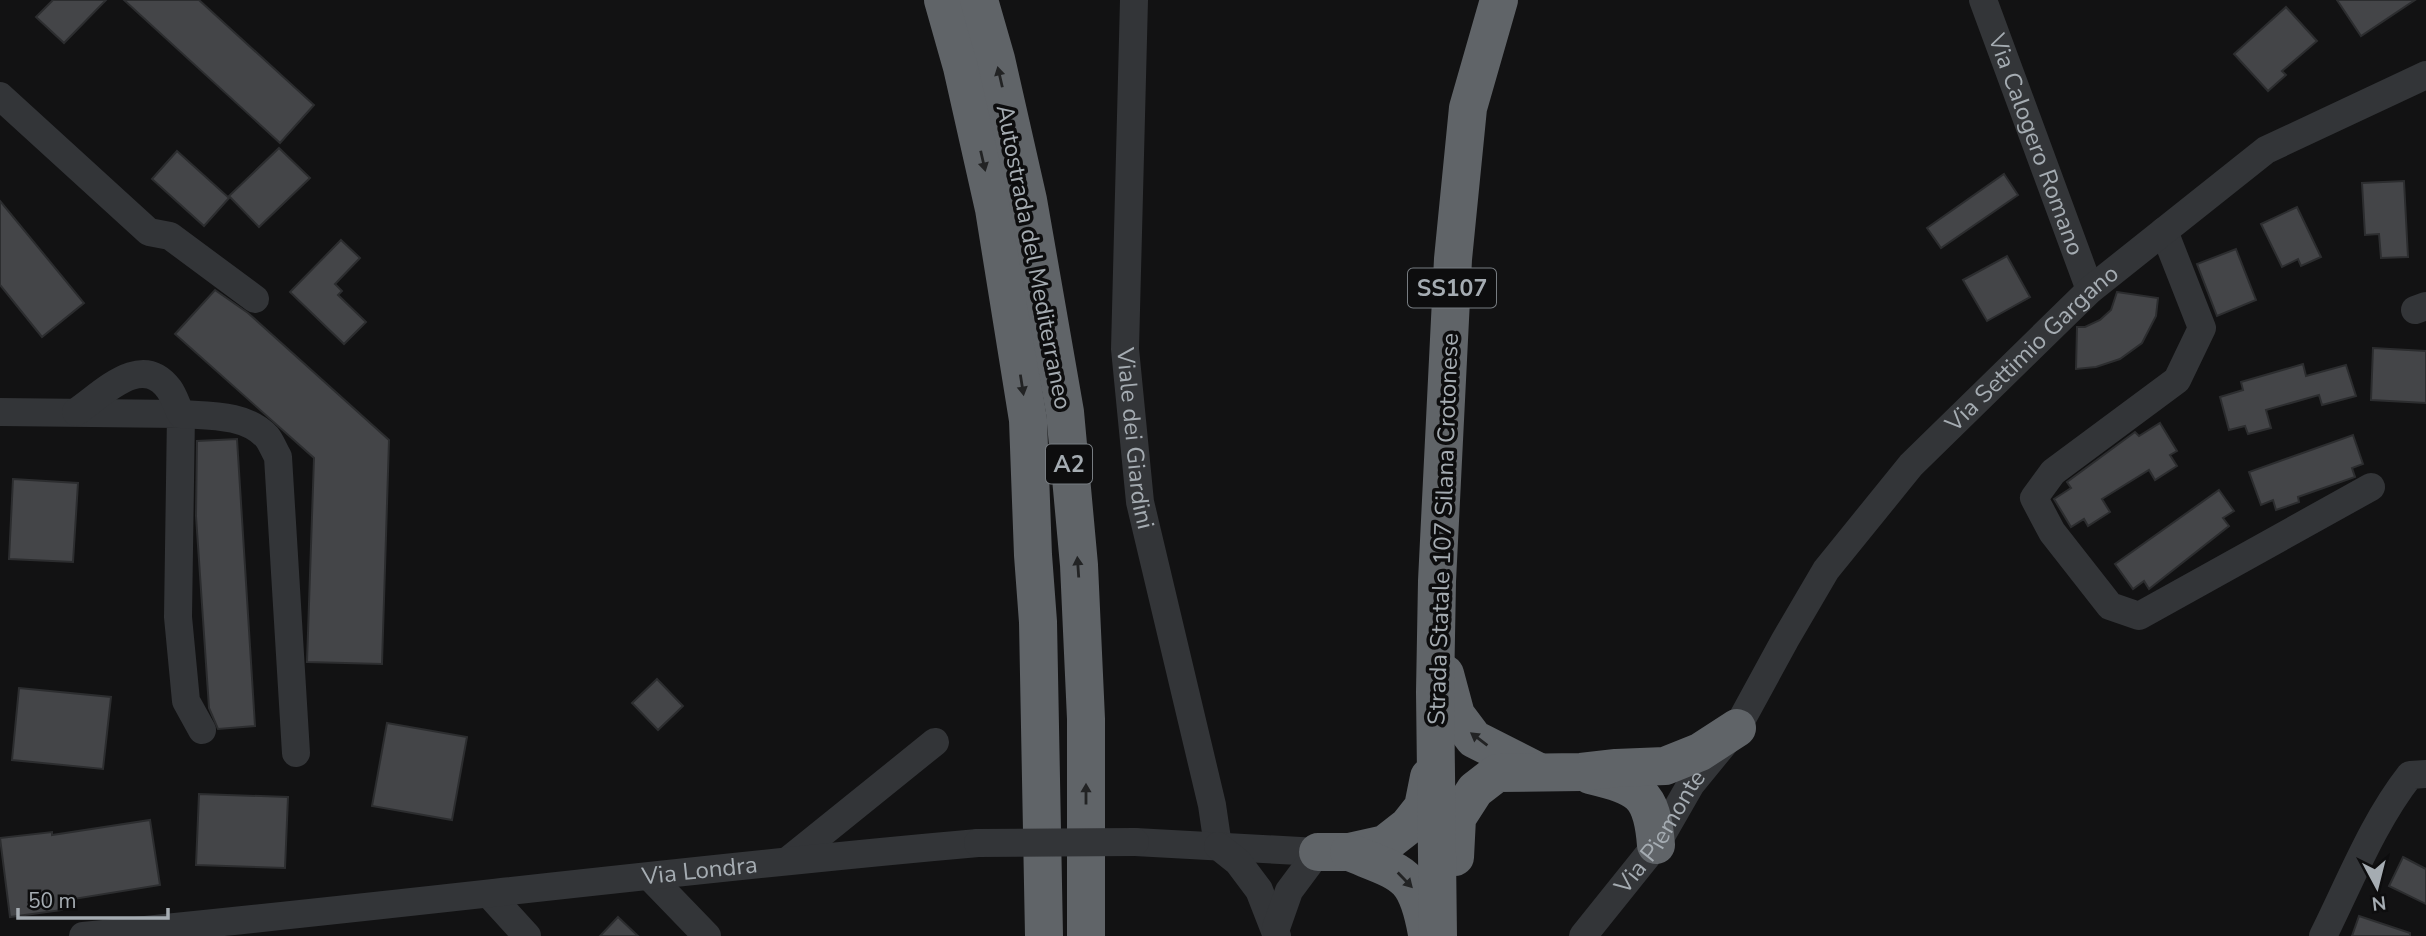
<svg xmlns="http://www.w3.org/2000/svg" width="2426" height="936" viewBox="0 0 2426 936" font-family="'Nunito Sans',sans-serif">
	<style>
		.building { fill: #444548; stroke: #2c2d2f; stroke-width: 2 }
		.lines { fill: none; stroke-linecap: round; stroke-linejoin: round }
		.minor { stroke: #333538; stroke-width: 28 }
		.highway { stroke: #606468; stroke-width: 38 }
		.minor-bridge { stroke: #333538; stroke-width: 28 }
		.oneway { fill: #222324 }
		.labels { text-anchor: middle; stroke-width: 7; stroke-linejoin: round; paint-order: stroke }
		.shield { fill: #0d0d0e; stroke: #777c81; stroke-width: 2 }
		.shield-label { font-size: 23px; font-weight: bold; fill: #a5acb2 }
		.street-label { font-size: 24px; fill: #a5acb2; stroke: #0d0d0e }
	</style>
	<rect width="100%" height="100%" fill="#121213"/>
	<g class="building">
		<path d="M53 0H106L64 43 36 17Z"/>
		<path d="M124 0H199L314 105 280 143Z"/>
		<path d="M2337 0H2415L2361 36Z"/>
		<path d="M2286 7 2317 41 2282 71 2286 75 2268 91 2234 54Z"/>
		<path d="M279 148 310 178 259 227 229 196Z"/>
		<path d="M177 151 229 198 204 226 152 179Z"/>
		<path d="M2004 174 2018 195 1941 248 1927 228Z"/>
		<path d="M2404 181 2408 257 2381 258 2379 234 2365 235 2362 183Z"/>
		<path d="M0 201 84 303 42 337 0 285Z"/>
		<path d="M2297 207 2321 257 2301 266 2298 259 2282 267 2261 224Z"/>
		<path d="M341 240 360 258 335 284 342 291 338 295 366 322 344 344 290 292Z"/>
		<path d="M2236 249 2256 300 2217 316 2197 264Z"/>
		<path d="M2007 256 2030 297 1987 321 1963 280Z"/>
		<path d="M215 290 248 313 389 440 382 664 307 662 314 458 175 334Z"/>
		<path d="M2117 292 2158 298 2156 316 2142 343 2120 359 2096 367 2076 369 2077 327H2085L2100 320 2111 310Z"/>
		<path d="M2373 348 2426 351V403L2371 400Z"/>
		<path d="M2303 364 2306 376 2346 365 2356 396 2322 405 2319 395 2266 410 2271 428 2248 434 2245 426 2229 430 2220 397 2243 390 2241 382Z"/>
		<path d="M2160 423 2177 451 2170 455 2177 466 2155 480 2149 470 2102 499 2110 512 2088 526 2084 519 2071 527 2054 499 2071 488 2067 482 2135 432 2139 436Z"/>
		<path d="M2353 435 2363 464 2352 468 2355 477 2298 497 2299 502 2276 510 2273 500 2261 505 2249 472Z"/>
		<path d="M237 439 255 726 218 729 209 708 196 516 197 441Z"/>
		<path d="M13 479 78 483 73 562 9 559Z"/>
		<path d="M2219 490 2234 511 2223 518 2229 526 2149 589 2144 581 2133 589 2115 564Z"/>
		<path d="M657 679 683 706 658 730 632 703Z"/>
		<path d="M19 688 111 697 103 769 12 760Z"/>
		<path d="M387 723 467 737 452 820 372 806Z"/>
		<path d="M199 794 288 797 285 868 196 865Z"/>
		<path d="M150 820 160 885 61 901 62 910 10 917 0 838 52 832V835Z"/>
		<path d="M2403 857 2426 869V904L2389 886Z"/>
		<path d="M2359 916 2410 933V936H2352Z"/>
		<path d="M618 917 638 936H600Z"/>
	</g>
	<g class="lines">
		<g class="minor">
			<path id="s1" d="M1134 0 1125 349 1140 502 1212 805 1218 846"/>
			<path id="s2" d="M1983 0 2090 290"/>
			<path d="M0 96 149 232 170 236 255 299"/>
			<path d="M2164 231 2202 328 2177 380 2053 472 2034 498 2052 532 2110 606 2139 616 2371 487"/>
			<path d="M2415 310 2426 306"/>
			<path d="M0 412 181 414 178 617 186 701 202 730"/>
			<path d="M76 412C104 393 141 352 169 389 174 396 177 406 181 414 209 416 246 414 267 437 271 442 274 450 278 457L296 753"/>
			<path d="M1135 842 1318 852"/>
			<path d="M1218 846 1238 862 1259 890 1277 936"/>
			<path d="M790 859 935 742"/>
			<path d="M650 877 707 936"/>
			<path d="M489 894 527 936"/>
			<path d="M1276 928 1289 891 1318 852"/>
			<path id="s3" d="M83 936C382 908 680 869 978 843"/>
			<path id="s4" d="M1583 936 1656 845 1691 784 1737 728 1785 640 1826 570 1911 465 2090 290 2266 150 2426 75"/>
			<path d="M2323 936C2350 882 2373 822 2410 775L2426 774"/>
		</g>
		<g class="highway">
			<path d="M943 0 962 67 994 209 1028 420 1033 555 1038 622 1044 936"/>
			<path d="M979 0 996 59 1028 200 1065 412 1079 565 1086 719V936"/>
			<path d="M1445 674 1456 715 1474 739 1537 771"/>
			<path d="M1590 775C1639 787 1652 792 1656 845"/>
			<path d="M1318 852H1349L1385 844 1408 826 1423 807 1429 777"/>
			<path d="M1349 852C1403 874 1416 872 1427 934"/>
			<path d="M1455 857 1457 818 1475 790 1497 773 1581 772 1616 768 1665 766 1700 752 1737 728"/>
			<path d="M1438 936 1435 692 1437 581 1453 259 1468 108 1499 0"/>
		</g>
		<path class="minor-bridge" d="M978 843 1135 842"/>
	</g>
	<defs><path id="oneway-solid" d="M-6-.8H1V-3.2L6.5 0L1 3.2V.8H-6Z" transform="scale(1.75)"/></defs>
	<g class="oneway">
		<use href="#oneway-solid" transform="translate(1000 77) rotate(-103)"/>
		<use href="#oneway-solid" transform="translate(983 161) rotate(77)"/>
		<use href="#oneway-solid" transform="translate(1022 385) rotate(81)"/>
		<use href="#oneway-solid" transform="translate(1078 567) rotate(-94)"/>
		<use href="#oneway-solid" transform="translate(1479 739) rotate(-143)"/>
		<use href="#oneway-solid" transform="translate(1086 794) rotate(-90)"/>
		<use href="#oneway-solid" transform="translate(1405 880) rotate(46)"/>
	</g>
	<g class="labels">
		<g class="shield">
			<rect x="1408" y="268.5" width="88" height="39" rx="5"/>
			<rect x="1046" y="444.5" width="46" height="39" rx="5"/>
		</g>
		<g class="shield-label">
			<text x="1452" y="296">SS107</text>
			<text x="1069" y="472">A2</text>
		</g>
		<g class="street-label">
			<text dy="8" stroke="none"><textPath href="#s2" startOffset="154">Via Calogero Romano</textPath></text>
			<text transform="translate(1034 257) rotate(79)" y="8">Autostrada del Mediterraneo</text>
			<text dy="8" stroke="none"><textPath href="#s4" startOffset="744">Via Settimio Gargano</textPath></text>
			<text dy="8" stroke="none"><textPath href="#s1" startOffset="439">Viale dei Giardini</textPath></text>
			<text transform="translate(1443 529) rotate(-88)" y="8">Strada Statale 107 Silana Crotonese</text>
			<text dy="8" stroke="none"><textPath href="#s4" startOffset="130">Via Piemonte</textPath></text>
			<text dy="8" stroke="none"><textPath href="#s3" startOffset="620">Via Londra</textPath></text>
		</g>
	</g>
	<g transform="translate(2377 887) rotate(173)" stroke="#0d0d0e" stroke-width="5" paint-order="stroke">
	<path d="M0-5L12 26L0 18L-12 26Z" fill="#a5acb2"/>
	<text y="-10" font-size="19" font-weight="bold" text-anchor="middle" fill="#a5acb2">N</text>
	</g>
	<path d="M18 908v10h150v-10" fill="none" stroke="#a5acb2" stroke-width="3.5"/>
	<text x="28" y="908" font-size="21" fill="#a5acb2" stroke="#0d0d0e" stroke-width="5" paint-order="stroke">50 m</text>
</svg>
